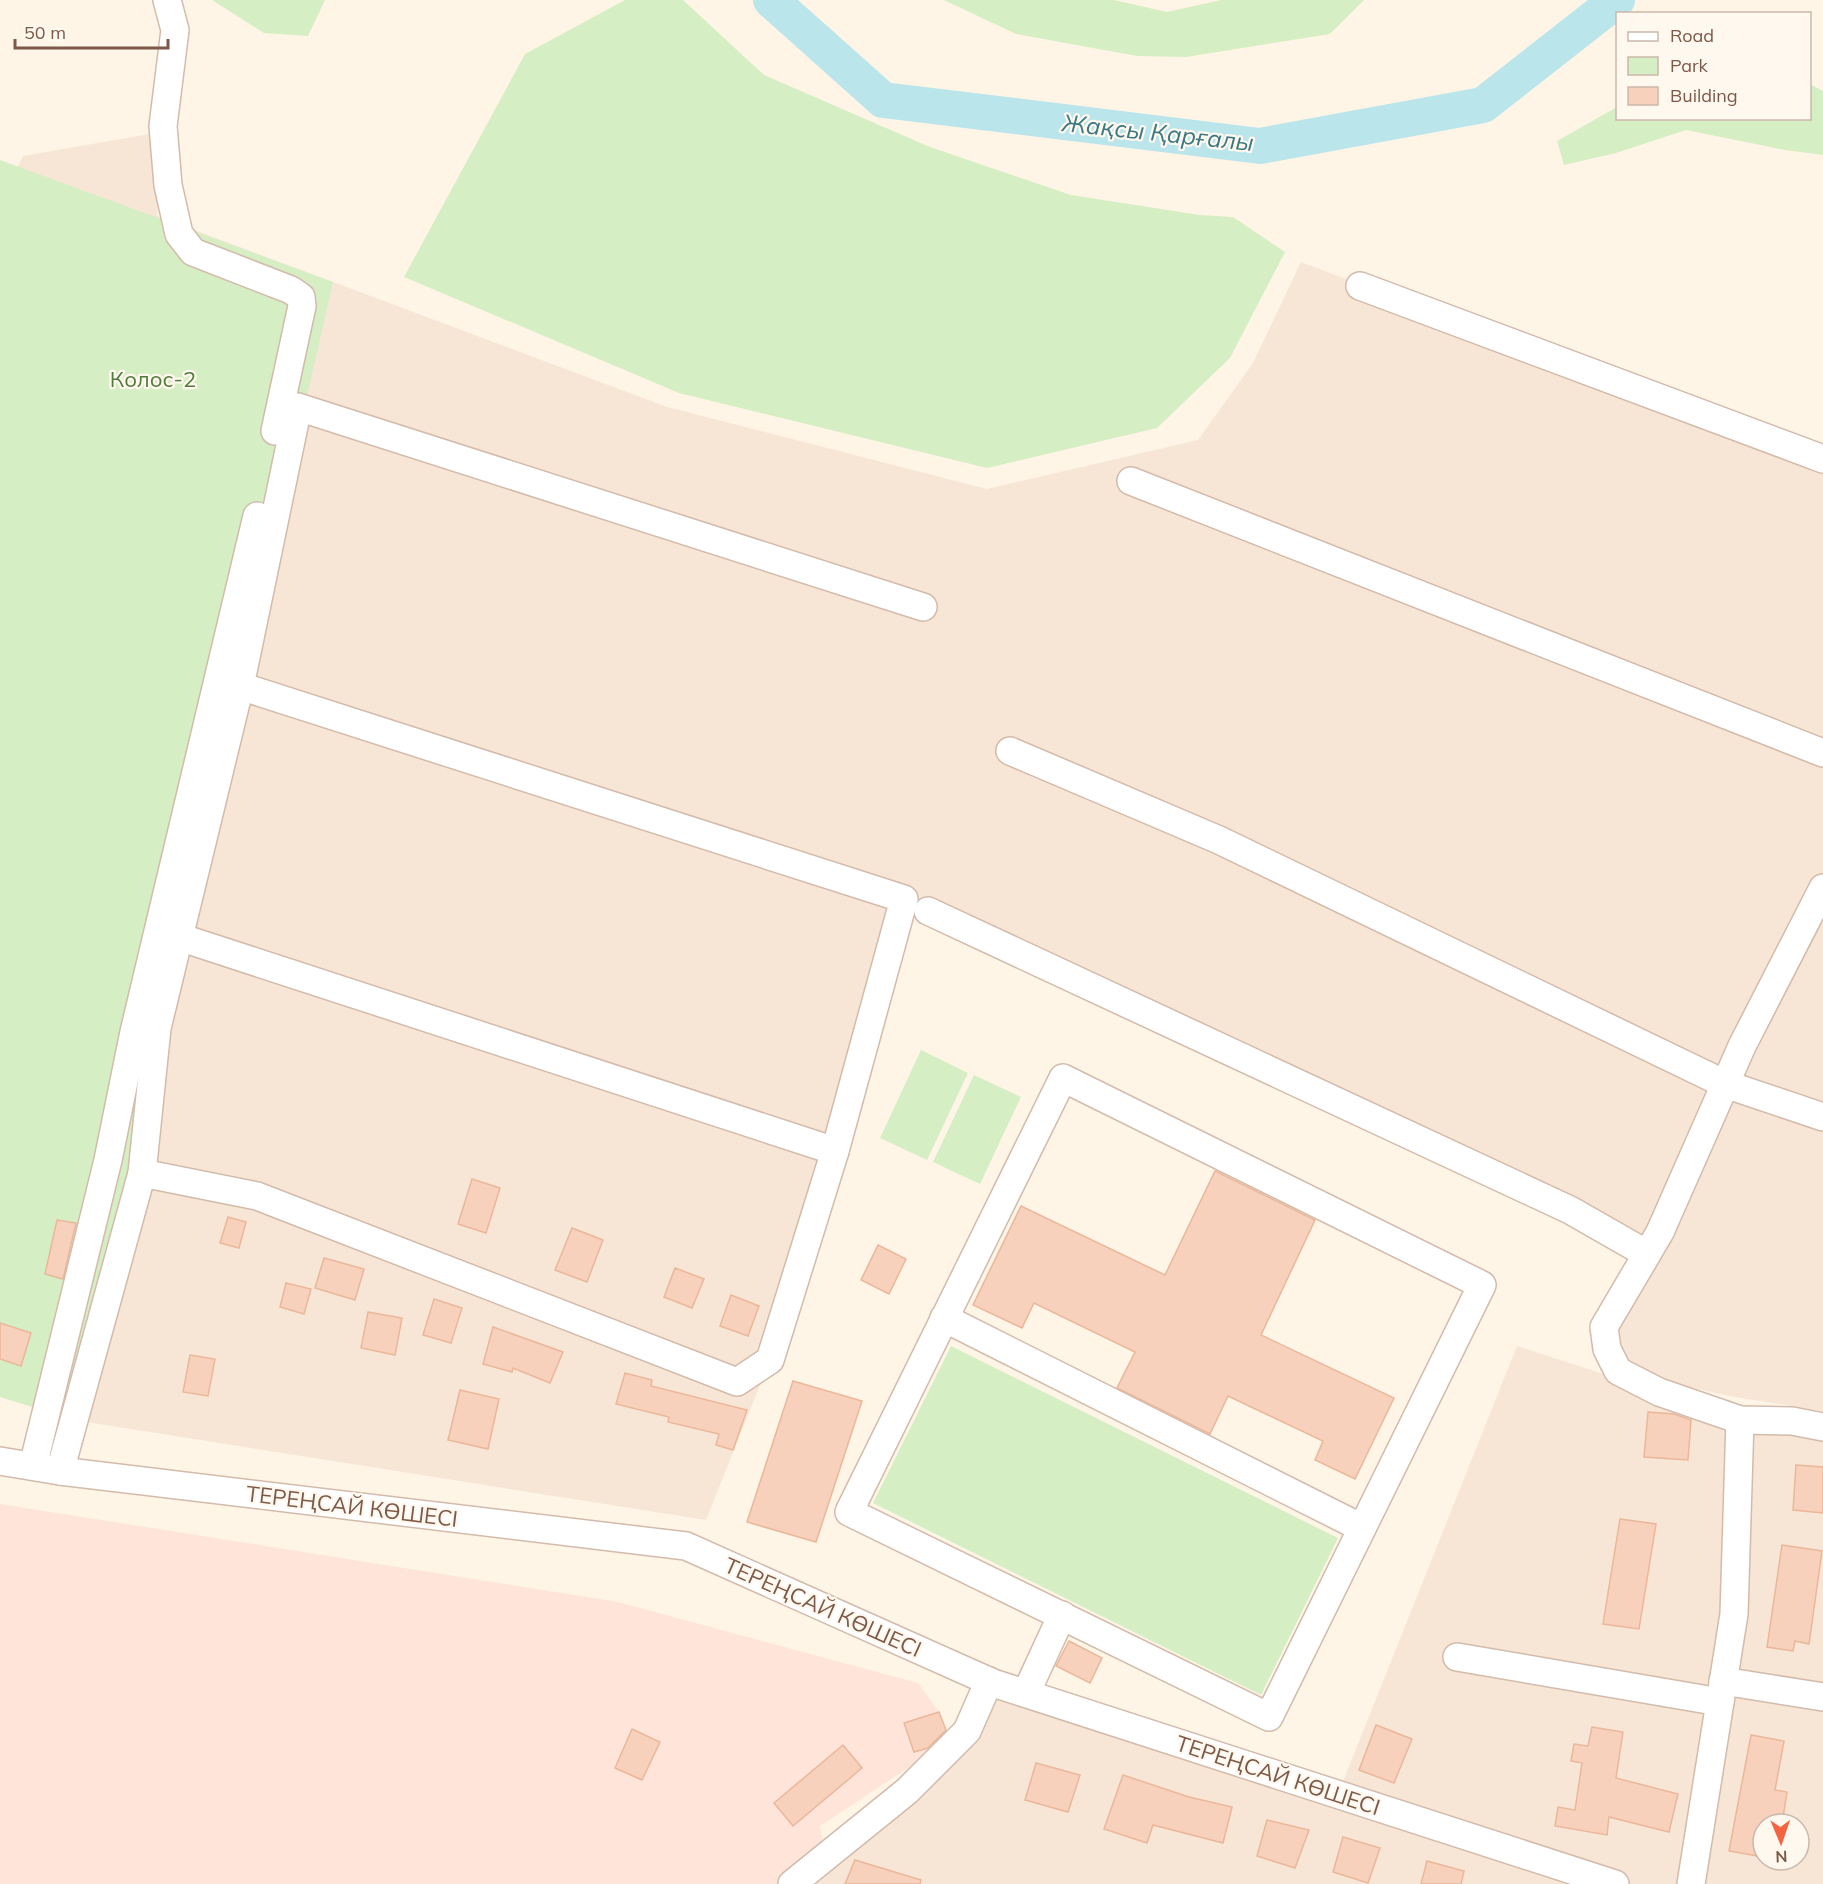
<svg xmlns="http://www.w3.org/2000/svg" width="1823" height="1884" viewBox="0 0 1823 1884" font-family="Mulish,sans-serif">
	<style>
		.residential { fill: #f7e6d5; fill-rule: evenodd }
		.commercial { fill: #ffe4da }
		.green { fill: #d6eec3 }
		.lines { fill: none; stroke-linecap: round; stroke-linejoin: round }
		.river { stroke: #b9e5eb; stroke-width: 36 }
		.building { fill: #f7d1bc; stroke: #ebb79a; stroke-width: 1.5 }
		.minor-casing { stroke: #d3bbab; stroke-width: 30 }
		.minor { stroke: #fff; stroke-width: 27 }
		.labels { text-anchor: middle; stroke-width: 4.5; stroke-linejoin: round; paint-order: stroke }
		.park-label { font-size: 22px; fill: #517c3c; stroke: #fff8ef }
		.street-label { font-size: 22px; fill: #7c5948; stroke: #fff8ef }
		.water-label { font-size: 24px; font-style: italic; fill: #3a7882; stroke: #fff8ef }
	</style>
	<rect width="100%" height="100%" fill="#fef5e7"/>
	<g class="residential">
		<path d="M167 131 157 216 667 407 987 489 1198 440 1253 363 1301 262 1823 459V1411L1729 1396 1618 1371 1607 1349 1647 1254 905 900 770 1360 706 1520 74 1420 0 189 5 191 23 156Z"/>
		<path d="M1517 1346 1659 1392 1823 1421V1884H795L910 1791 993 1683 1338 1794ZM1763 1824H1799V1860H1763Z"/>
	</g>
	<path class="commercial" d="M0 1504 618 1602 918 1683 939 1712 949 1741 820 1826 824 1848 778 1884H0Z"/>
	<g class="green">
		<path d="M212 0H325L308 36 264 33Z"/>
		<path d="M625 0H683L764 75 930 147 1071 195 1200 215 1233 217 1285 252 1230 358 1157 428 987 468 679 393 404 277 525 54Z"/>
		<path d="M944 0H1114L1167 12 1221 0H1364L1330 34 1186 57 1137 56 1016 34Z"/>
		<path d="M1810 84 1823 91V155L1785 150 1686 130 1616 153 1564 165 1557 141 1617 107 1618 118H1810Z"/>
		<path d="M0 160 333 282 74 1420 0 1397Z"/>
		<path d="M921 1050 968 1073 927 1160 880 1138Z"/>
		<path d="M974 1075 1021 1097 980 1184 933 1162Z"/>
		<path d="M951 1346 1338 1538 1261 1695 873 1503Z"/>
	</g>
	<g class="lines">
		<path class="river" d="M771 0 883 100 1260 146 1483 105 1617 0"/>
	</g>
	<g class="building">
		<path d="M1215 1171 1315 1220 1261 1335 1394 1398 1355 1479 1315 1460 1323 1441 1228 1396 1210 1434 1117 1388 1135 1352 1034 1303 1022 1328 973 1305 1021 1206 1165 1275Z"/>
		<path d="M472 1179 500 1188 486 1233 458 1224Z"/>
		<path d="M228 1217 246 1222 239 1248 220 1243Z"/>
		<path d="M57 1220 76 1223 63 1279 45 1274Z"/>
		<path d="M572 1228 603 1240 587 1282 555 1270Z"/>
		<path d="M878 1245 906 1259 889 1294 861 1280Z"/>
		<path d="M324 1258 364 1269 355 1300 315 1288Z"/>
		<path d="M675 1268 704 1279 692 1308 664 1297Z"/>
		<path d="M286 1283 311 1289 304 1314 280 1307Z"/>
		<path d="M731 1295 759 1306 748 1336 720 1326Z"/>
		<path d="M434 1299 462 1308 451 1343 423 1335Z"/>
		<path d="M368 1312 402 1318 395 1355 361 1348Z"/>
		<path d="M0 1323 31 1333 21 1366 0 1359Z"/>
		<path d="M493 1327 563 1352 550 1383 513 1368 512 1372 483 1364Z"/>
		<path d="M190 1355 215 1359 208 1396 183 1392Z"/>
		<path d="M625 1373 652 1380 651 1386 747 1410 733 1450 716 1445 719 1434 668 1422 669 1417 616 1404Z"/>
		<path d="M793 1381 862 1401 816 1542 747 1522Z"/>
		<path d="M460 1390 499 1399 488 1449 448 1440Z"/>
		<path d="M1648 1412 1674 1414 1691 1420 1688 1460 1644 1457Z"/>
		<path d="M1796 1465 1823 1467V1513L1793 1510Z"/>
		<path d="M1620 1519 1656 1524 1639 1629 1603 1624Z"/>
		<path d="M1782 1545 1822 1551 1809 1644 1795 1641 1793 1651 1767 1647Z"/>
		<path d="M1069 1641 1102 1658 1090 1683 1056 1666Z"/>
		<path d="M939 1712 946 1730 928 1748 914 1752 904 1723Z"/>
		<path d="M1376 1725 1412 1739 1394 1783 1359 1770Z"/>
		<path d="M1592 1727 1623 1732 1616 1778 1678 1794 1669 1832 1609 1817 1607 1835 1555 1826 1558 1807 1575 1810 1582 1763 1571 1761 1574 1744 1588 1746Z"/>
		<path d="M632 1729 660 1742 642 1780 615 1768Z"/>
		<path d="M1751 1735 1784 1741 1775 1790 1787 1792 1782 1824H1763V1857L1729 1851Z"/>
		<path d="M843 1745 862 1768 793 1826 774 1803Z"/>
		<path d="M1036 1763 1080 1775 1068 1812 1025 1800Z"/>
		<path d="M1123 1775 1189 1797 1232 1807 1223 1843 1153 1825 1147 1843 1104 1829Z"/>
		<path d="M1267 1820 1309 1830 1295 1868 1257 1856Z"/>
		<path d="M1343 1837 1380 1848 1368 1883 1333 1872Z"/>
		<path d="M855 1860 921 1880 920 1884H845Z"/>
		<path d="M1427 1861 1464 1871 1461 1884H1421Z"/>
	</g>
	<g class="lines">
		<g class="minor-casing">
			<g id="minor">
				<path d="M167 0 175 30 163 126 168 185 179 234 193 252 291 290 301 297 302 306 275 431"/>
				<path d="M1360 286 1823 459"/>
				<path d="M1131 481 1823 753"/>
				<path d="M1010 751 1219 840 1725 1084 1823 1117"/>
				<path d="M1823 888 1742 1046 1660 1232 1604 1327 1607 1349 1618 1371 1659 1392 1740 1420 1792 1421 1823 1427"/>
				<path d="M928 911 1570 1210 1647 1254"/>
				<path d="M179 937 835 1151"/>
				<path d="M1063 1078 1482 1285 1269 1717 849 1512Z"/>
				<path d="M142 1173 257 1196 737 1382 770 1360 835 1151 904 899 240 686 298 407 923 607"/>
				<path d="M944 1318 1362 1528"/>
				<path d="M0 1461 60 1471 686 1546 993 1683 1615 1884"/>
				<path d="M33 1466 108 1160 134 1032 257 516"/>
				<path d="M60 1471 142 1173 157 1028 240 686"/>
				<path d="M1457 1657 1720 1702"/>
				<path d="M1723 1681 1823 1697"/>
				<path d="M1026 1693 1062 1615"/>
				<path d="M792 1884 907 1791 967 1731 989 1681"/>
				<path d="M1691 1884 1734 1614 1740 1420"/>
			</g>
		</g>
		<use href="#minor" class="minor"/>
	</g>
	<g class="labels">
		<g class="park-label">
			<text x="153" y="387">Колос-2</text>
		</g>
		<g class="street-label">
			<text transform="translate(352 1506) rotate(7)" y="8">ТЕРЕҢСАЙ КӨШЕСІ</text>
			<text transform="translate(823 1607) rotate(24)" y="8">ТЕРЕҢСАЙ КӨШЕСІ</text>
			<text transform="translate(1278 1775) rotate(18)" y="8">ТЕРЕҢСАЙ КӨШЕСІ</text>
		</g>
		<g class="water-label">
			<text transform="translate(1158 133) rotate(6)" y="8">Жақсы Қарғалы</text>
		</g>
	</g>
	<rect x="1616" y="12" width="195" height="108" fill="#fff8ef" stroke="#cbb8ac" stroke-width="1.5"/>
	<rect x="1628" y="32" width="30" height="9" fill="#ffffff" stroke="#cbb8ac" stroke-width="1.5"/>
	<text x="1670" y="42" font-size="18" fill="#7c5948">Road</text>
	<rect x="1628" y="57" width="30" height="18" fill="#d6eec3" stroke="#cbb8ac" stroke-width="1.5"/>
	<text x="1670" y="72" font-size="18" fill="#7c5948">Park</text>
	<rect x="1628" y="87" width="30" height="18" fill="#f7d1bc" stroke="#cbb8ac" stroke-width="1.5"/>
	<text x="1670" y="102" font-size="18" fill="#7c5948">Building</text>
	<g transform="translate(1781 1842) rotate(178)"><circle r="28" fill="#fff8ef" stroke="#cbb8ac" stroke-width="1.5"/>
	<path d="M0-4.5L10 22L0 15L-10 22Z" fill="#f36441"/>
	<text y="-9" font-size="16" font-weight="bold" text-anchor="middle" fill="#7c5948">N</text>
	</g>
	<path d="M15 39v9h153v-9" fill="none" stroke="#7c5948" stroke-width="3"/>
	<text x="24" y="39" font-size="18" fill="#7c5948" stroke="#fff8ef" stroke-width="4.5" paint-order="stroke">50 m</text>
</svg>
